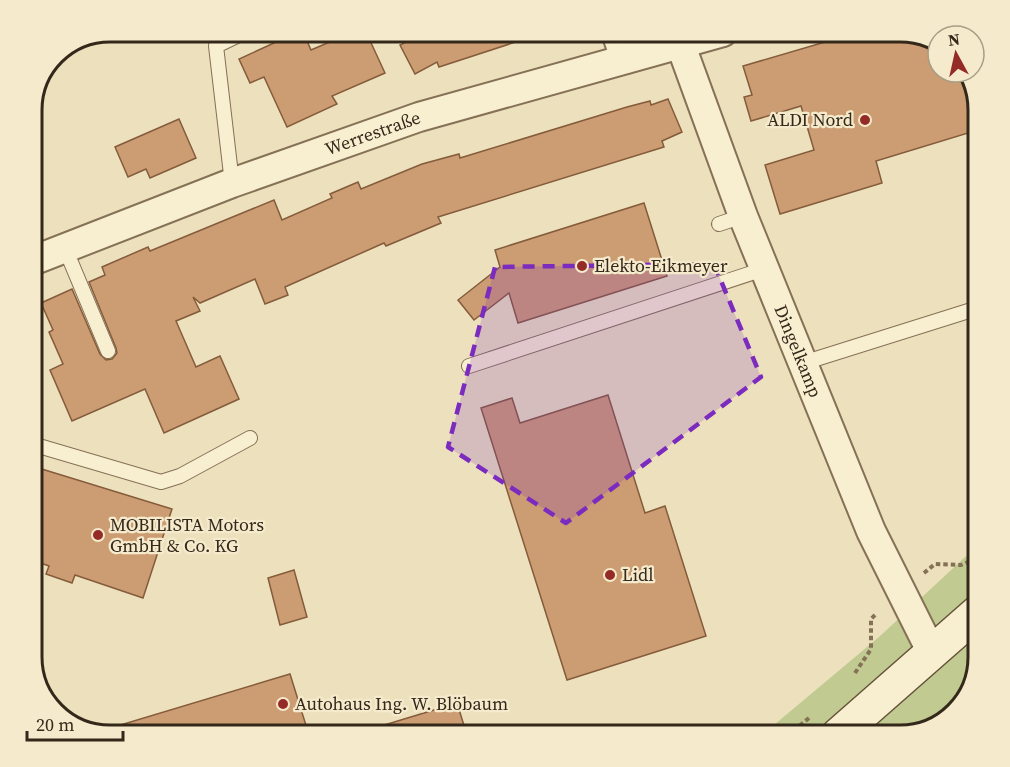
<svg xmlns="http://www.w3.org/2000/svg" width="1010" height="767" viewBox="0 0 1010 767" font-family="'Source Serif 4',serif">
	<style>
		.green { fill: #c1cb91 }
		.building { fill: #cc9c72; stroke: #845c3c; stroke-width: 1.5 }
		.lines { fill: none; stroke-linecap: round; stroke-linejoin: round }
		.lane-casing { stroke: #857156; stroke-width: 16 }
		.street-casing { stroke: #857156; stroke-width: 32 }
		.secondary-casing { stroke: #66523a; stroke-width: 36 }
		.path { stroke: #857156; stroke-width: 4; stroke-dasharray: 4.5 3; stroke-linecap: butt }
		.lane { stroke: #f8eed0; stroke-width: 14 }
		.street { stroke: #f8eed0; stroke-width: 28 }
		.secondary { stroke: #f8eed0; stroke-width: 33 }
		.marked { fill: #7b2cbf; fill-opacity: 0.2; stroke: #7b2cbf; stroke-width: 4.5; stroke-dasharray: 12 8; stroke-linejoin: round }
		.poi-dot { fill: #942b26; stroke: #f5ebcc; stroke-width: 2 }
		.labels { text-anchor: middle; stroke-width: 4.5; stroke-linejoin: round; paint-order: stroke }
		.poi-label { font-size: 18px; fill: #34281b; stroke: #f5ebcc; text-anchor: start }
		.street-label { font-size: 18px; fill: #34281b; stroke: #f5ebcc }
		.rim { fill: none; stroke: #34281b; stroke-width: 3 }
	</style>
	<rect width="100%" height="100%" fill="#ede1bd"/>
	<path class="green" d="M978 545V657L962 705 934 728 900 735H762L879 637Z"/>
	<g class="building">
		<path d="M298 32H303L311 50 353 32H366L385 73 332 96 337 104 287 127 264 77 250 83 239 59Z"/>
		<path d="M426 32H530L531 37 439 67 437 62 415 74 400 45Z"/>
		<path d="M859 32H900L938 45V72H967L971 76 978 110V130L876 161 882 183 780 214 765 165 814 150 801 106 751 121 744 97 752 95 743 66Z"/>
		<path d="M668 99 682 132 662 141 664 147 438 217 441 223 386 246 384 243 285 287 288 295 265 304 255 279 200 303 193 297 200 311 176 321 196 367 220 356 239 399 164 433 145 389 72 421 50 370 63 364 49 332 53 330 41 303 72 289 100 354 106 360 112 359 117 353 116 348 89 282 105 275 102 267 148 247 150 251 274 200 282 220 332 198 330 194 358 182 361 189 422 164 459 154 460 158 627 107 650 101 651 105Z"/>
		<path d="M179 119 196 158 150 178 146 169 128 177 115 147Z"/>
		<path d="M644 203 667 276 518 323 509 293 474 320 458 300 500 267 495 250Z"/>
		<path d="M608 395 645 513 665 506 706 636 567 680 481 408 512 398 520 423Z"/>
		<path d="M32 466 172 509 143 598 75 575 72 583 46 574 49 566 32 560Z"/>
		<path d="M294 570 307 617 280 625 268 578Z"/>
		<path d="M290 674 309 735H108L107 729Z"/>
		<path d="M457 703 467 735H372L371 729Z"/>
	</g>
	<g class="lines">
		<g class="lane-casing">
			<g id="lane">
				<path d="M232 183 216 46 245 32"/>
				<path d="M719 224 743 216"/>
				<path d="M65 248 108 351"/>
				<path d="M803 363 978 308"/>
				<path d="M469 366 764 269"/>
				<path d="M32 444 161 482 180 476 250 438"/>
			</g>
		</g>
		<g class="street-casing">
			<g id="street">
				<path d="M616 32 625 59"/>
				<path id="s1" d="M680 43 743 216 871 531 932 653"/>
				<path id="s2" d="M32 261 232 183 419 117 723 32"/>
			</g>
		</g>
		<g class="secondary-casing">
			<path id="secondary" d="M838 735 978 612"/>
		</g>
		<g class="path">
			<path d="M924 573 935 564 961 565 978 558"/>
			<path d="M855 673 871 649V619L877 613"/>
			<path d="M788 735 809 718"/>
		</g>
		<use href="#lane" class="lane"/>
		<use href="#street" class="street"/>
		<use href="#secondary" class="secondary"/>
	</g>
	<path class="marked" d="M714 264 761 377 566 523 448 447 495 267Z"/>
	<g class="poi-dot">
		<circle cx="865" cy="120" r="6"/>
		<circle cx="582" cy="266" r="6"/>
		<circle cx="98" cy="535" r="6"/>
		<circle cx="610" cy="575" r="6"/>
		<circle cx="283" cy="704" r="6"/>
	</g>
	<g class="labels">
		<g class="poi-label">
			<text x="853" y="126" text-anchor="end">ALDI Nord</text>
			<text x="594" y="272">Elekto-Eikmeyer</text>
			<text x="110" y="531">MOBILISTA Motors<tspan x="110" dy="21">GmbH &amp; Co. KG</tspan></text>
			<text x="622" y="581">Lidl</text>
			<text x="295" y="710">Autohaus Ing. W. Blöbaum</text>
		</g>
		<g class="street-label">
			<text dy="6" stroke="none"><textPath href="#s2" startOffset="364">Werrestraße</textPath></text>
			<text dy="6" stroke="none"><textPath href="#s1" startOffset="330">Dingelkamp</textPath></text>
		</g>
	</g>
	<path d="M0 0H1010V767H0ZM110 42H900A68 68 0 0 1 968 110V657A68 68 0 0 1 900 725H110A68 68 0 0 1 42 657V110A68 68 0 0 1 110 42Z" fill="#f5ebcc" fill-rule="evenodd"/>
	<path class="rim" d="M110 42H900A68 68 0 0 1 968 110V657A68 68 0 0 1 900 725H110A68 68 0 0 1 42 657V110A68 68 0 0 1 110 42Z"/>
	<g transform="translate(956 54) rotate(352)"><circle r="28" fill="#f5ebcc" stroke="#a89d85" stroke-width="1.5"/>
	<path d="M0-4.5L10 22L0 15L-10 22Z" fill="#942b26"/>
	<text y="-9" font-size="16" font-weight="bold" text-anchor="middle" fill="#34281b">N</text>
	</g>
	<path d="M27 731v9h96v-9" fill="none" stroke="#34281b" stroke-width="3"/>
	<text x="36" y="731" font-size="18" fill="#34281b" stroke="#f5ebcc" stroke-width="4.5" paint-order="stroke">20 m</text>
</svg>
